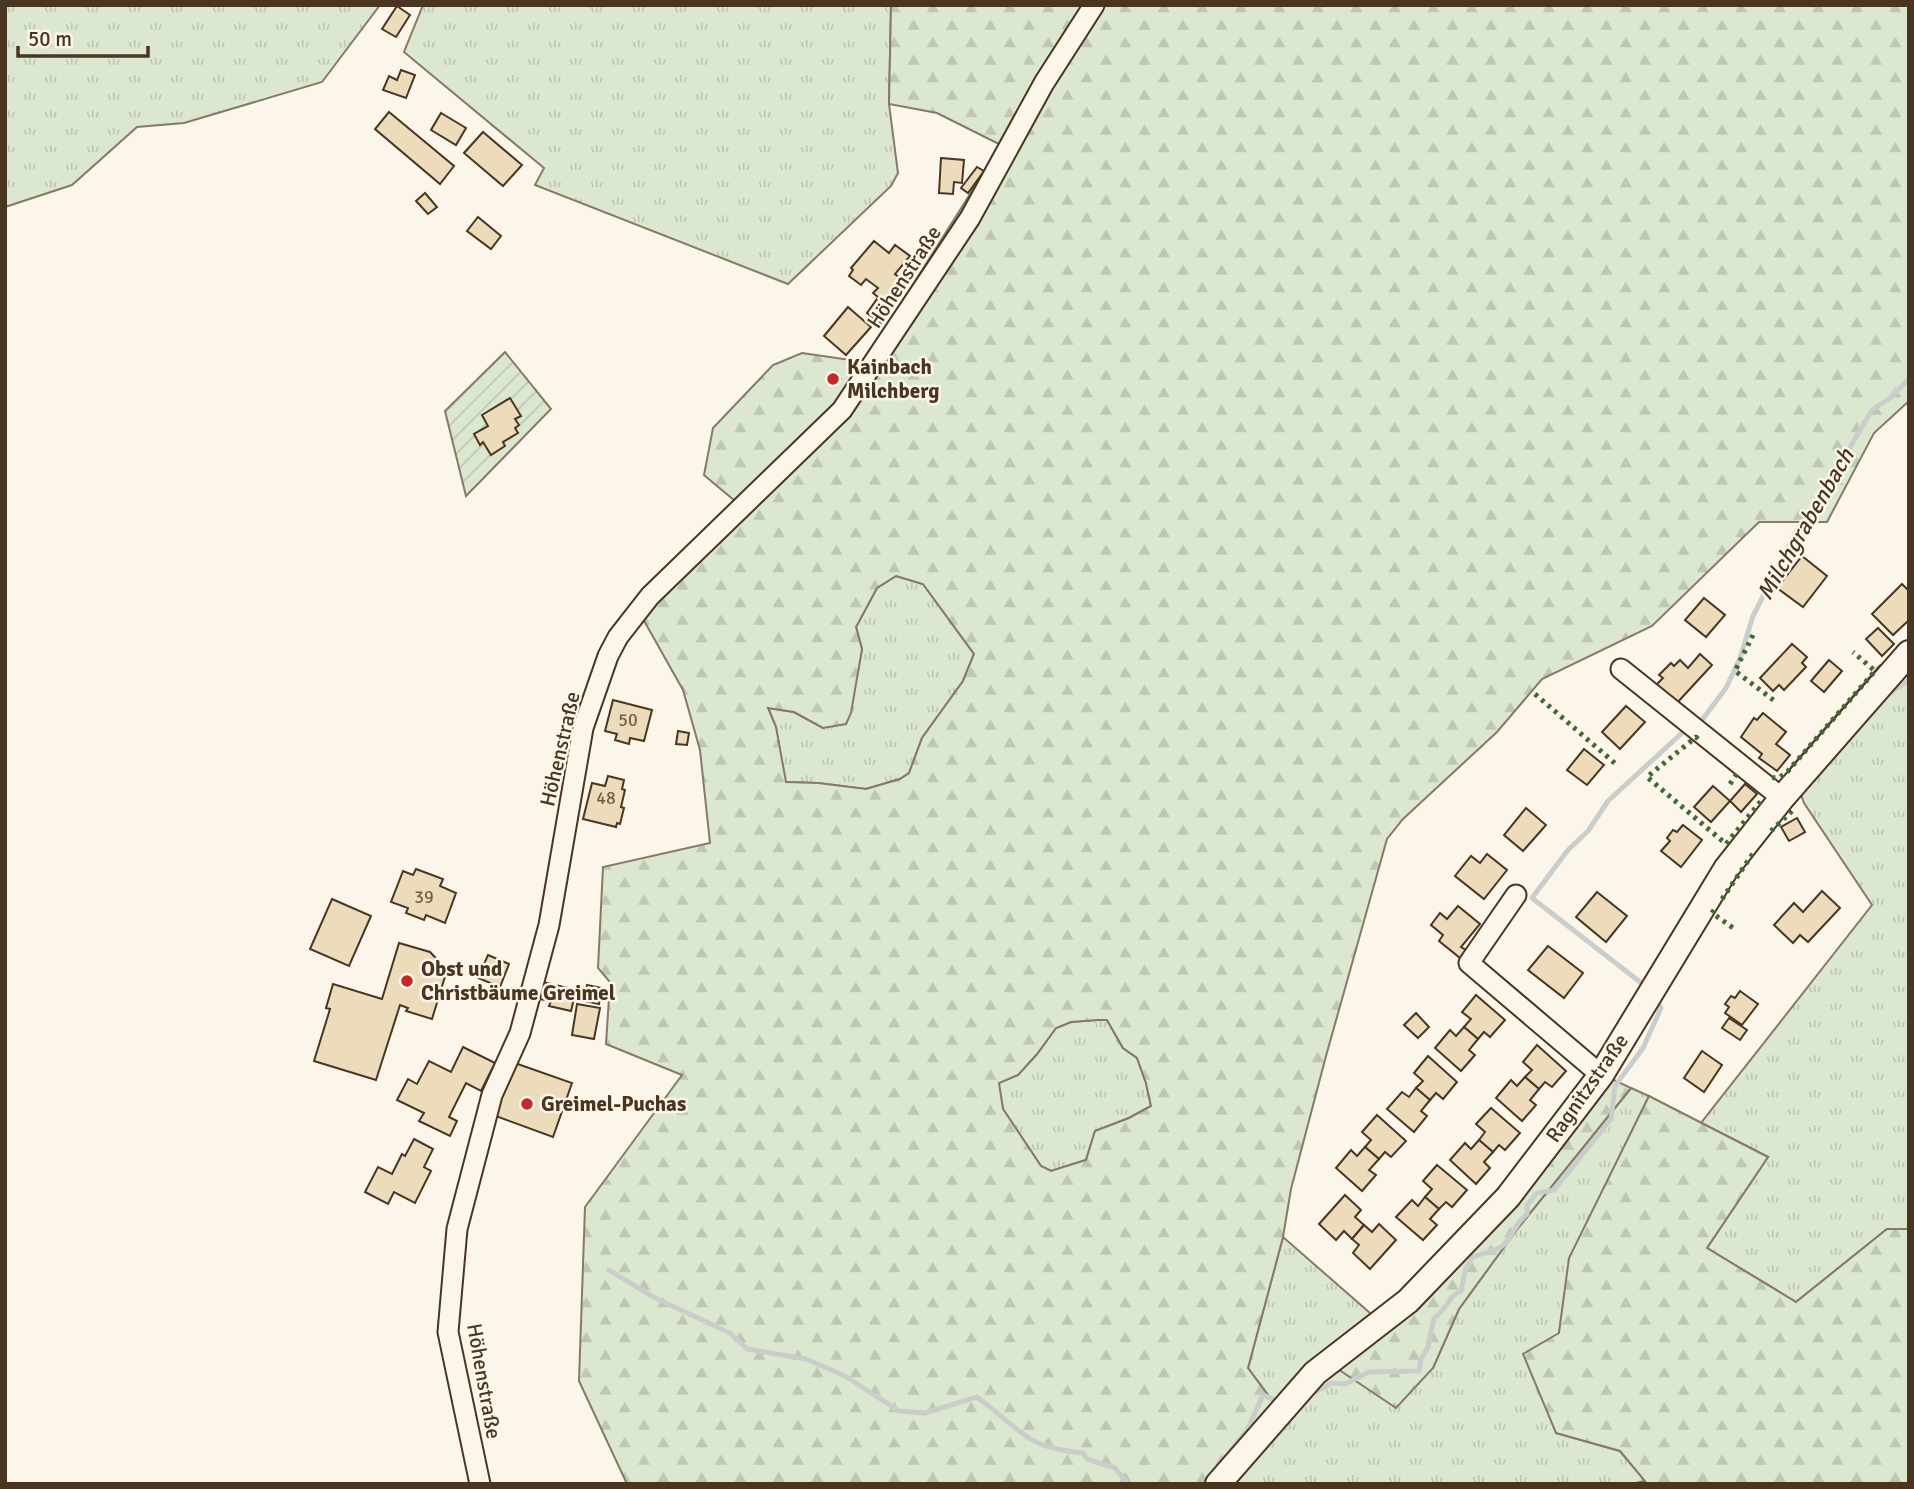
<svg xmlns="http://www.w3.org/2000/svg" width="1914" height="1489" viewBox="0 0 1914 1489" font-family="Signika,sans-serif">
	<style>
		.grass { fill: url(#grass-tufts); stroke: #887966; stroke-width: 2 }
		.forest { fill: url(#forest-firs); stroke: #887966; stroke-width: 2; fill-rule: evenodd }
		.garden { fill: url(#garden-furrows); stroke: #887966; stroke-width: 2 }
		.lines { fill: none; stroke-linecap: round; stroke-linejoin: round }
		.stream { stroke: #c9cecd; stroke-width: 5 }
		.building { fill: #ecdcbc; stroke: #4a3520; stroke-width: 2 }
		.minor-casing { stroke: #4a3520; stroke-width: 23 }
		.major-casing { stroke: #4a3520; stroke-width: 28 }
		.minor { stroke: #fbf6e9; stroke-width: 19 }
		.major { stroke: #fbf6e9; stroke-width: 24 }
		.hedge { stroke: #436837; stroke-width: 5; stroke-dasharray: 3.5 5; stroke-linecap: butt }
		.poi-dot { fill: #c62828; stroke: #fbf6e9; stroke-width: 2.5 }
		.labels { text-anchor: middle; stroke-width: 5; stroke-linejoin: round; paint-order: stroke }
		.number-label { font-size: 18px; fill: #725f47 }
		.street-label { font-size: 21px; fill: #4a3520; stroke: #fbf6e9 }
		.poi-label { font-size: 21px; font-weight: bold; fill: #4a3520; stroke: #fbf6e9; text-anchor: start }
		.water-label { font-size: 23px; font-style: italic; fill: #4a3520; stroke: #fbf6e9 }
	</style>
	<defs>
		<pattern id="grass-tufts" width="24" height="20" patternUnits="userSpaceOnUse" patternTransform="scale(1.75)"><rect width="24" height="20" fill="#dce7d0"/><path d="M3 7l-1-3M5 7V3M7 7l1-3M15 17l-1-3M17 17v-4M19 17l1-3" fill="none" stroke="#bec7b2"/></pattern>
		<pattern id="forest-firs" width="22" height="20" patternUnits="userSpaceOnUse" patternTransform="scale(1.75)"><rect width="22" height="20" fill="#dce7d0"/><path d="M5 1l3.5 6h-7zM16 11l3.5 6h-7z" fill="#bec7b2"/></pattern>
		<pattern id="garden-furrows" width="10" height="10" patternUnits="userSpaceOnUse" patternTransform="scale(1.75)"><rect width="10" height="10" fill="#dce7d0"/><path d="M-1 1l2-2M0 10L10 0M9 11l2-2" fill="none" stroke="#bec7b2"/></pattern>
	</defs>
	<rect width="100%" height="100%" fill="#fbf6e9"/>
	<g class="grass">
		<path d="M5 5H380L322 82 184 123 137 127 72 185 5 207Z"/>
		<path d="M423 5H891L889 104 898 173 891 186 788 284 535 185 544 168 404 52Z"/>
		<path d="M896 576 923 584 974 654 963 681 922 738 909 773 900 779 866 789 818 783 785 782 776 727 768 708 794 712 823 728 857 676 862 649 856 627 877 588Z"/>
		<path d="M1909 650V1229H1887L1796 1302 1707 1248 1768 1157 1701 1123 1872 905 1804 803 1791 767 1879 666Z"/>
		<path d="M1097 1020H1107L1123 1048 1137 1058 1146 1083 1151 1106 1129 1118 1095 1131 1086 1160 1051 1171 1041 1166 1003 1109 998 1083 1018 1075 1037 1054 1056 1028 1071 1022Z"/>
		<path d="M1631 1088 1649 1096 1570 1258 1559 1333 1556 1433 1620 1451 1646 1482 1630 1484H1204L1274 1403 1248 1368 1283 1237 1433 1368 1459 1309 1518 1228Z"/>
	</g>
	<g class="forest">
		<path d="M891 5H1909V401L1874 433 1827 522H1759L1652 626 1542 679 1497 732 1403 819 1387 839 1326 1056 1291 1189 1283 1237 1248 1368 1274 1403 1204 1484H627L579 1381 585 1207 682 1075 606 1044 610 982 598 968 603 867 710 843 700 750 683 690 634 603 741 506 704 475 713 428 773 365 802 353 864 362 1001 145 937 113 889 104ZM896 576 923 584 974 654 963 681 922 738 909 773 900 779 866 789 818 783 786 782 776 727 768 708 794 712 823 728 846 724 851 713 862 649 856 627 877 588ZM1097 1020H1107L1123 1048 1137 1058 1146 1083 1151 1106 1129 1118 1095 1131 1086 1160 1051 1171 1041 1166 1003 1109 999 1083 1018 1075 1037 1054 1056 1028 1071 1022Z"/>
		<path d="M1593 1070 1631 1088 1518 1228 1459 1309 1433 1368 1396 1408 1320 1357 1374 1318 1514 1178Z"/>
		<path d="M1649 1096 1768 1157 1707 1248 1796 1302 1887 1229H1909V1484H1631L1645 1481 1620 1451 1556 1433 1523 1354 1559 1333 1569 1258Z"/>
	</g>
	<path class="garden" d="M505 352 551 409 466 496 445 411Z"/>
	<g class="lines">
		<g class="stream">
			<path d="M1886 696 1909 680"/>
			<path d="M1702 720 1726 688 1740 658 1753 616 1797 530 1835 483 1839 466 1872 410 1889 399 1909 379"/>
			<path d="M1640 982 1532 898 1568 850 1588 831 1608 801 1682 733"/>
			<path d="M609 1270 655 1298 730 1333 747 1349 806 1359 845 1376 899 1411 925 1413 977 1397C995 1410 1011 1426 1029 1438 1044 1448 1066 1451 1083 1453L1087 1459 1115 1468 1128 1484"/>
			<path d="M1311 1394 1332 1383 1345 1384 1369 1372 1419 1371 1421 1359 1428 1347 1434 1318C1448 1309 1447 1297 1461 1291L1465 1271 1472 1257C1483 1253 1501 1251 1507 1241 1515 1230 1516 1223 1527 1214V1205L1537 1193 1554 1190 1611 1119 1615 1086 1643 1048 1661 1008 1658 1003"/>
			<path d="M1219 1465 1248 1429 1263 1395 1275 1400 1279 1399"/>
		</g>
	</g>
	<g class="building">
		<path d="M397 6 410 15 396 37 382 29Z"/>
		<path d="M401 70 415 75 406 98 383 90 389 76 397 80Z"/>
		<path d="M389 112 454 166 440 184 375 129Z"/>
		<path d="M441 113 466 128 456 145 431 130Z"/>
		<path d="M483 132 522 165 503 186 464 153Z"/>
		<path d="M941 158 964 160 962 183 954 182 953 194 939 193Z"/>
		<path d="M977 167 984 171 968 193 961 188Z"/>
		<path d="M425 193 437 207 428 214 416 201Z"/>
		<path d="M478 217 501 236 491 249 467 231Z"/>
		<path d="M874 241 889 253 895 245 910 256 895 274 907 284 889 306 873 293 878 288 866 279 861 285 849 276 853 270 851 268Z"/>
		<path d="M877 299 891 309 881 323 867 313Z"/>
		<path d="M848 307 871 327 846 355 824 336Z"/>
		<path d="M510 398 521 416 515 419 519 425 515 428 518 433 503 442 505 446 491 455 483 442 480 445 474 434 488 426 482 415Z"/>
		<path d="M1802 556 1827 576 1803 607 1777 588Z"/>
		<path d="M1902 584 1909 591V620L1893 635 1872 614Z"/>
		<path d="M1704 598 1725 615 1706 637 1685 620Z"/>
		<path d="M1878 628 1894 644 1882 656 1866 639Z"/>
		<path d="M1792 644 1807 657 1802 663 1806 667 1784 690 1779 685 1773 691 1760 678Z"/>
		<path d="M1700 654 1712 665 1676 704 1656 685 1663 678 1659 675 1671 663 1674 666 1680 660 1688 668Z"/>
		<path d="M1829 660 1842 671 1824 692 1811 681Z"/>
		<path d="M613 700 652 710 644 741 630 738 629 744 615 740 617 734 605 731Z"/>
		<path d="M1626 706 1645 722 1620 749 1602 732Z"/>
		<path d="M1763 713 1786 732 1776 744 1790 755 1777 771 1759 758 1762 754 1741 737 1754 718 1757 720Z"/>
		<path d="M678 731 689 733 687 745 676 744Z"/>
		<path d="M1584 749 1604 765 1587 785 1567 770Z"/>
		<path d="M608 776 624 780 622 789 625 790 621 807 624 808 620 824 617 823 616 827 583 819 592 783 605 786Z"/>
		<path d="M1745 784 1757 794 1741 812 1730 801Z"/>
		<path d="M1713 786 1730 801 1711 822 1694 807Z"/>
		<path d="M1526 808 1546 825 1523 851 1504 835Z"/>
		<path d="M1797 818 1805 832 1789 841 1781 827Z"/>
		<path d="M1683 825 1702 840 1681 867 1661 851 1670 841 1667 838 1673 830 1677 832Z"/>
		<path d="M1487 854 1507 870 1484 899 1455 876 1471 856 1480 863Z"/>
		<path d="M416 869 443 879 440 886 456 893 445 923 426 915 424 920 406 913 408 908 391 902 403 871 413 875Z"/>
		<path d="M1822 891 1840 908 1808 942 1800 935 1793 943 1774 925 1794 903 1803 912Z"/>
		<path d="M1597 892 1627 916 1606 942 1576 917Z"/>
		<path d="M332 899 371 916 349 966 310 949Z"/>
		<path d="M1458 906 1480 924 1461 947 1466 950 1460 958 1439 941 1443 935 1431 925 1440 913 1447 919Z"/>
		<path d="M399 943 430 952 447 970 432 1019 406 1011 408 1008 400 1005 376 1080 314 1061 330 1009 326 1008 333 984 382 999Z"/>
		<path d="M1548 946 1583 973 1564 998 1528 970Z"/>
		<path d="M488 955 509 964 500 987 478 978Z"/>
		<path d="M543 982 576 990 571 1011 549 1006 551 1001 539 999Z"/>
		<path d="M587 985 602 988 599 1004 584 1001Z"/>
		<path d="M1740 991 1758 1004 1742 1025 1725 1013 1729 1007 1725 1004 1731 996 1735 998Z"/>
		<path d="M1476 995 1505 1020 1490 1037 1484 1032 1478 1039 1464 1027 1471 1019 1462 1012Z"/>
		<path d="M577 1004 600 1008 594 1039 572 1035Z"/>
		<path d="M1416 1013 1429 1027 1418 1038 1404 1025Z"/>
		<path d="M1729 1018 1747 1030 1740 1040 1722 1028Z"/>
		<path d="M1464 1027 1478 1039 1469 1050 1475 1055 1461 1071 1435 1048 1450 1030 1456 1036Z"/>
		<path d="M1537 1045 1566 1071 1552 1087 1545 1082 1539 1089 1525 1077 1532 1070 1523 1062Z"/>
		<path d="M463 1047 495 1063 481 1091 466 1083 449 1117 457 1121 450 1136 419 1121 424 1113 397 1100 408 1079 417 1084 429 1061 451 1072Z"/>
		<path d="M1702 1051 1722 1065 1704 1092 1684 1078Z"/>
		<path d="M1428 1056 1457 1082 1443 1099 1436 1093 1430 1100 1416 1088 1423 1081 1414 1073Z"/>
		<path d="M512 1062 572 1083 553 1137 493 1115Z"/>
		<path d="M1525 1077 1539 1089 1530 1100 1536 1105 1522 1121 1496 1098 1511 1080 1517 1086Z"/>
		<path d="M1416 1088 1430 1100 1421 1111 1427 1116 1414 1132 1387 1109 1402 1092 1409 1097Z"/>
		<path d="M1491 1108 1520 1133 1505 1150 1499 1145 1493 1152 1479 1140 1485 1132 1476 1124Z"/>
		<path d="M1377 1115 1406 1141 1391 1157 1385 1152 1379 1159 1365 1147 1371 1140 1362 1132Z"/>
		<path d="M414 1139 433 1149 424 1167 431 1171 415 1203 394 1192 388 1204 365 1192 378 1167 392 1174 402 1154 405 1156Z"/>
		<path d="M1479 1140 1493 1152 1484 1162 1490 1168 1476 1184 1450 1160 1465 1143 1471 1149Z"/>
		<path d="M1365 1147 1379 1159 1369 1170 1376 1175 1362 1191 1336 1168 1351 1150 1357 1156Z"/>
		<path d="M1437 1165 1467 1190 1452 1207 1446 1202 1439 1209 1425 1197 1432 1189 1423 1181Z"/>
		<path d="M1345 1195 1361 1210 1355 1217 1364 1225 1352 1239 1344 1231 1336 1240 1319 1224Z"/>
		<path d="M1425 1197 1439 1209 1430 1219 1437 1225 1423 1240 1396 1217 1412 1200 1418 1206Z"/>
		<path d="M1379 1224 1396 1240 1370 1269 1353 1253 1359 1245 1352 1239 1364 1225 1372 1232Z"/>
	</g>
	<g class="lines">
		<g class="minor-casing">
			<g id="minor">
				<path d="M1621 669 1782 798"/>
				<path d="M1516 895 1469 963 1601 1075"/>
				<path d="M480 1484 448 1332 457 1229 492 1095 520 1033 549 925 583 728 608 656 618 637 650 596 842 410 970 218 1044 83 1094 5"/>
			</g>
		</g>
		<g class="major-casing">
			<path id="major" d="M1218 1484 1315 1373 1408 1301 1508 1197 1601 1075 1726 869 1782 798 1909 653"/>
		</g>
		<use href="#minor" class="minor"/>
		<use href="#major" class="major"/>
		<g class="hedge">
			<path d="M1753 635 1735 671 1776 702"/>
			<path d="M1535 694 1617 765"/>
			<path d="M1698 739 1696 737 1647 777 1726 844 1761 801"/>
			<path d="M1772 778 1780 777 1788 771 1875 671 1853 652"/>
			<path d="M1730 784 1738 772"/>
			<path d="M1771 831 1794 809"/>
			<path d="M1722 899 1754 852"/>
			<path d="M1714 910 1712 913 1736 930"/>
		</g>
	</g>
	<g class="poi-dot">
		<circle cx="833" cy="379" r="7"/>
		<circle cx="407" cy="981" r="7"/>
		<circle cx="527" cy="1104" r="7"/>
	</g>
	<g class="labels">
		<g class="number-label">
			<text x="628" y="726">50</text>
			<text x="606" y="804">48</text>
			<text x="424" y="903">39</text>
		</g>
		<g class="street-label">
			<text transform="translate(904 277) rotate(-57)" y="7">Höhenstraße</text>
			<text transform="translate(560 749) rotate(-77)" y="7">Höhenstraße</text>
			<text transform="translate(1587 1088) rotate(-55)" y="7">Ragnitzstraße</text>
			<text transform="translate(484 1381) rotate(80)" y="7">Höhenstraße</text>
		</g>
		<g class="poi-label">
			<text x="847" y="374">Kainbach<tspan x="847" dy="24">Milchberg</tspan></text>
			<text x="421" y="976">Obst und<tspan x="421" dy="24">Christbäume Greimel</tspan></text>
			<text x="541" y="1111">Greimel-Puchas</text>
		</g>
		<g class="water-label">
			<text transform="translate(1805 524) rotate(-60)" y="8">Milchgrabenbach</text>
		</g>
	</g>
	<rect width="1914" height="1489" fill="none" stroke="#4a3520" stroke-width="14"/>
	<path d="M18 46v10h130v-10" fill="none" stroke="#4a3520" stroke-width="3.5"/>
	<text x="28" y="46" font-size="21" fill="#4a3520" stroke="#fbf6e9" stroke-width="5" paint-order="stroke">50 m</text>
</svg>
